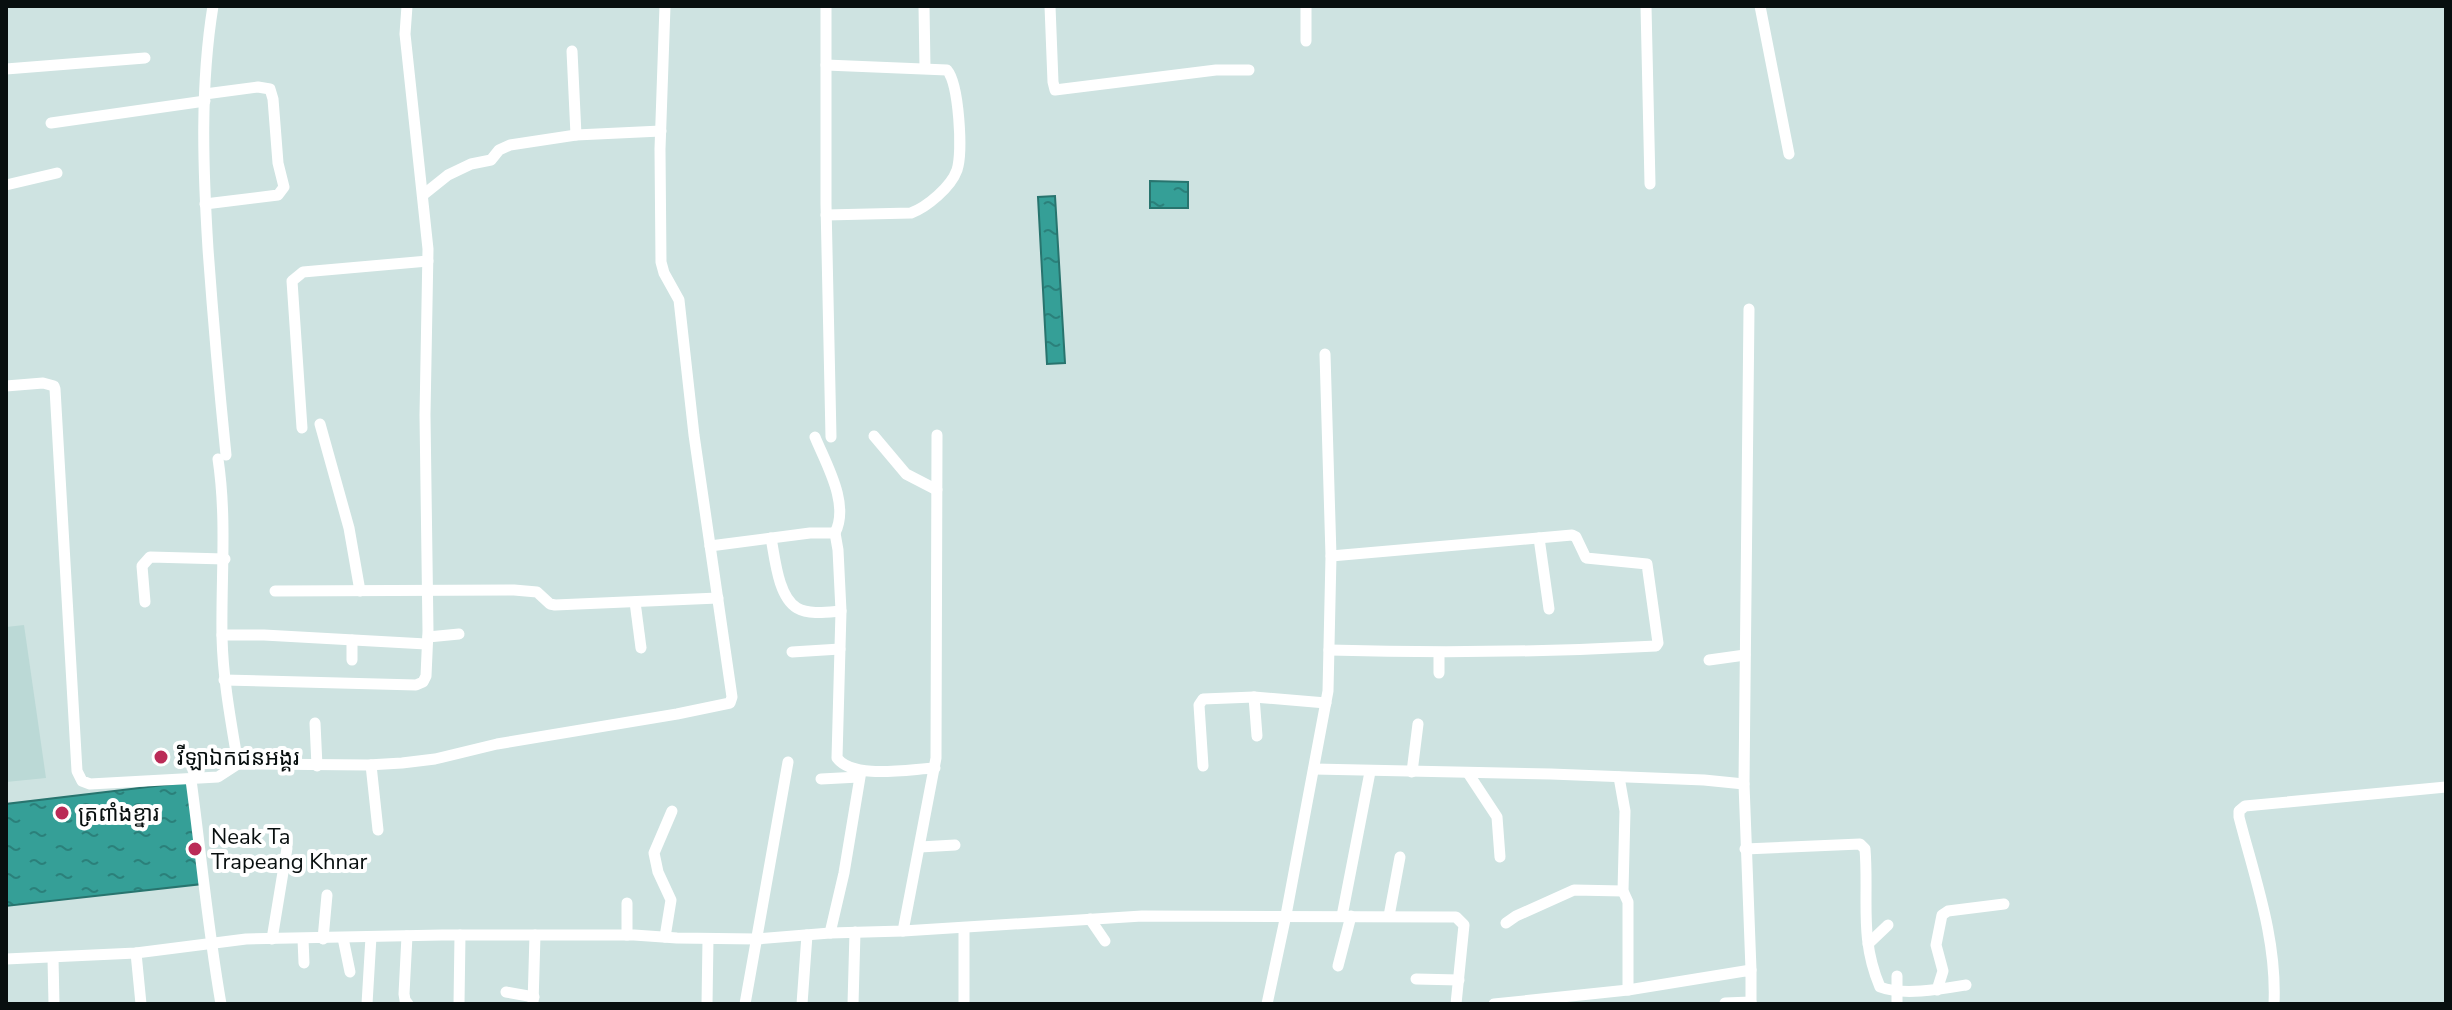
<svg xmlns="http://www.w3.org/2000/svg" width="2452" height="1010" viewBox="0 0 2452 1010" font-family="'Nunito Sans','Noto Sans Khmer',sans-serif">
	<style>
		.built { fill: #bbd9d6 }
		.water { fill: url(#water-ripples); stroke: #28746e; stroke-width: 2 }
		.lines { fill: none; stroke-linecap: round; stroke-linejoin: round }
		.minor { stroke: #fff; stroke-width: 11 }
		.poi-dot { fill: #ba2b57; stroke: #fff; stroke-width: 3 }
		.labels { text-anchor: middle; stroke-width: 8; stroke-linejoin: round; paint-order: stroke }
		.poi-label { font-size: 22px; fill: #080f0f; stroke: #fff; text-anchor: start }
	</style>
	<defs>
		<pattern id="water-ripples" width="26" height="14" patternUnits="userSpaceOnUse" patternTransform="scale(2)"><rect width="26" height="14" fill="#359f97"/><path d="M2 4q2-2 4 0t4 0M15 11q2-2 4 0t4 0" fill="none" stroke="#2b807a"/></pattern>
	</defs>
	<rect width="100%" height="100%" fill="#cee3e1"/>
	<path class="built" d="M24 625 46 778 6 782V627Z"/>
	<g class="water">
		<path d="M1150 181 1188 182V208H1150Z"/>
		<path d="M1055 196 1065 363 1047 364 1038 197Z"/>
		<path d="M189 782 202 884 6 906V804Z"/>
	</g>
	<g class="lines">
		<g class="minor">
			<path d="M213 6C200 86 203 168 208 249 213 318 219 386 226 455"/>
			<path d="M826 6V204L831 437"/>
			<path d="M924 6 925 68"/>
			<path d="M1050 6 1053 82 1055 90 1216 70H1249"/>
			<path d="M1646 6 1650 184"/>
			<path d="M1760 6 1789 154"/>
			<path d="M1306 41V6"/>
			<path d="M572 51 576 135"/>
			<path d="M826 65 947 70C959 84 963 152 957 170 951 187 927 207 911 213L826 215"/>
			<path d="M6 69 145 58"/>
			<path d="M205 94 258 87 270 89 273 99 278 163 284 187 278 195 205 204"/>
			<path d="M51 123 205 101"/>
			<path d="M6 185 57 173"/>
			<path d="M423 195 448 175 471 164 491 160 499 150 510 145 576 135 661 131"/>
			<path d="M1749 309 1744 784 1751 970"/>
			<path d="M6 386 43 383 54 386 55 389 77 771 82 781 90 784 218 777 238 764 368 765 402 763 435 759 497 744 677 714 730 703 732 697 694 435 679 300 664 273 661 262 660 149 665 6"/>
			<path d="M320 424 349 528 360 591"/>
			<path d="M302 428 292 281 303 272 428 261"/>
			<path d="M874 436 906 474 937 490"/>
			<path d="M815 437C826 464 850 504 835 533"/>
			<path d="M218 459C227 519 221 577 222 637 223 680 231 722 238 764"/>
			<path d="M771 538C775 558 778 597 797 608 809 615 828 612 841 611"/>
			<path d="M1539 538 1549 609"/>
			<path d="M710 546 810 533H835L838 550 841 611 837 758C854 780 909 769 935 768"/>
			<path d="M275 591 514 590 537 592 550 604 555 605 718 598"/>
			<path d="M145 602 142 566 150 557 225 559"/>
			<path d="M635 602 641 648"/>
			<path d="M222 635H264L426 644"/>
			<path d="M428 637 459 634"/>
			<path d="M352 640V660"/>
			<path d="M1329 650C1438 653 1547 652 1656 646L1658 643 1647 564 1586 558 1576 537 1572 535 1331 556"/>
			<path d="M792 652 840 649"/>
			<path d="M1439 653V673"/>
			<path d="M1709 660 1745 655"/>
			<path d="M224 680 416 685 423 682 426 676 428 631 425 415 428 249 405 34 407 6"/>
			<path d="M1254 697 1257 736"/>
			<path d="M315 723 317 766"/>
			<path d="M371 765 378 830"/>
			<path d="M1203 766 1199 705 1203 699 1254 697 1326 703"/>
			<path d="M1314 769 1551 774 1704 780 1744 784"/>
			<path d="M1412 772 1418 724"/>
			<path d="M1468 773 1497 817 1500 857"/>
			<path d="M1619 777 1625 811 1623 891 1628 902V990"/>
			<path d="M821 779 859 777"/>
			<path d="M191 780C201 854 208 930 221 1004"/>
			<path d="M920 847 955 845"/>
			<path d="M1745 849 1860 844 1865 849C1869 899 1859 938 1880 987 1903 996 1942 989 1966 985"/>
			<path d="M627 903V935"/>
			<path d="M1342 916 1370 772"/>
			<path d="M1389 916 1400 857"/>
			<path d="M1090 919 1105 941"/>
			<path d="M1506 923 1516 916 1574 890 1623 891"/>
			<path d="M903 931 936 758 937 435"/>
			<path d="M830 933 844 873 861 771"/>
			<path d="M407 936 404 994 405 1000 408 1004"/>
			<path d="M665 937 671 900 658 872 654 853 672 811"/>
			<path d="M343 938 350 972"/>
			<path d="M272 939 287 848"/>
			<path d="M303 939 304 963"/>
			<path d="M323 939 327 895"/>
			<path d="M1868 944 1888 925"/>
			<path d="M136 953 141 1004"/>
			<path d="M53 958 54 1004"/>
			<path d="M6 959 136 953 246 939 442 935H634L677 938 757 939 830 933 903 931 1142 916 1456 917 1464 925 1456 1004"/>
			<path d="M1338 966 1351 916"/>
			<path d="M1416 979 1459 980"/>
			<path d="M1937 990 1943 971 1936 945 1942 915 1948 911 2004 904"/>
			<path d="M506 992 534 997"/>
			<path d="M1725 1003 1751 1002"/>
			<path d="M367 1004 371 937"/>
			<path d="M459 1004 460 935"/>
			<path d="M533 1004 535 935"/>
			<path d="M707 1004 708 939"/>
			<path d="M745 1004 788 762"/>
			<path d="M802 1004 807 935"/>
			<path d="M853 1004 855 932"/>
			<path d="M964 1004V928"/>
			<path d="M1267 1004 1286 915 1328 691 1331 556 1325 354"/>
			<path d="M1494 1004 1628 990 1751 970V1004"/>
			<path d="M1897 1004V976"/>
			<path d="M2274 1004C2277 939 2255 879 2239 817V811L2245 806 2446 787"/>
		</g>
	</g>
	<g class="poi-dot">
		<circle cx="161" cy="757" r="8"/>
		<circle cx="62" cy="813" r="8"/>
		<circle cx="195" cy="849" r="8"/>
	</g>
	<g class="labels">
		<g class="poi-label">
			<text x="177" y="765">វីឡាឯកជនអង្គរ</text>
			<text x="78" y="821">ត្រពាំងខ្នារ</text>
			<text x="211" y="844">Neak Ta<tspan x="211" dy="25">Trapeang Khnar</tspan></text>
		</g>
	</g>
	<rect width="2452" height="1010" fill="none" stroke="#080f0f" stroke-width="16"/>
</svg>
